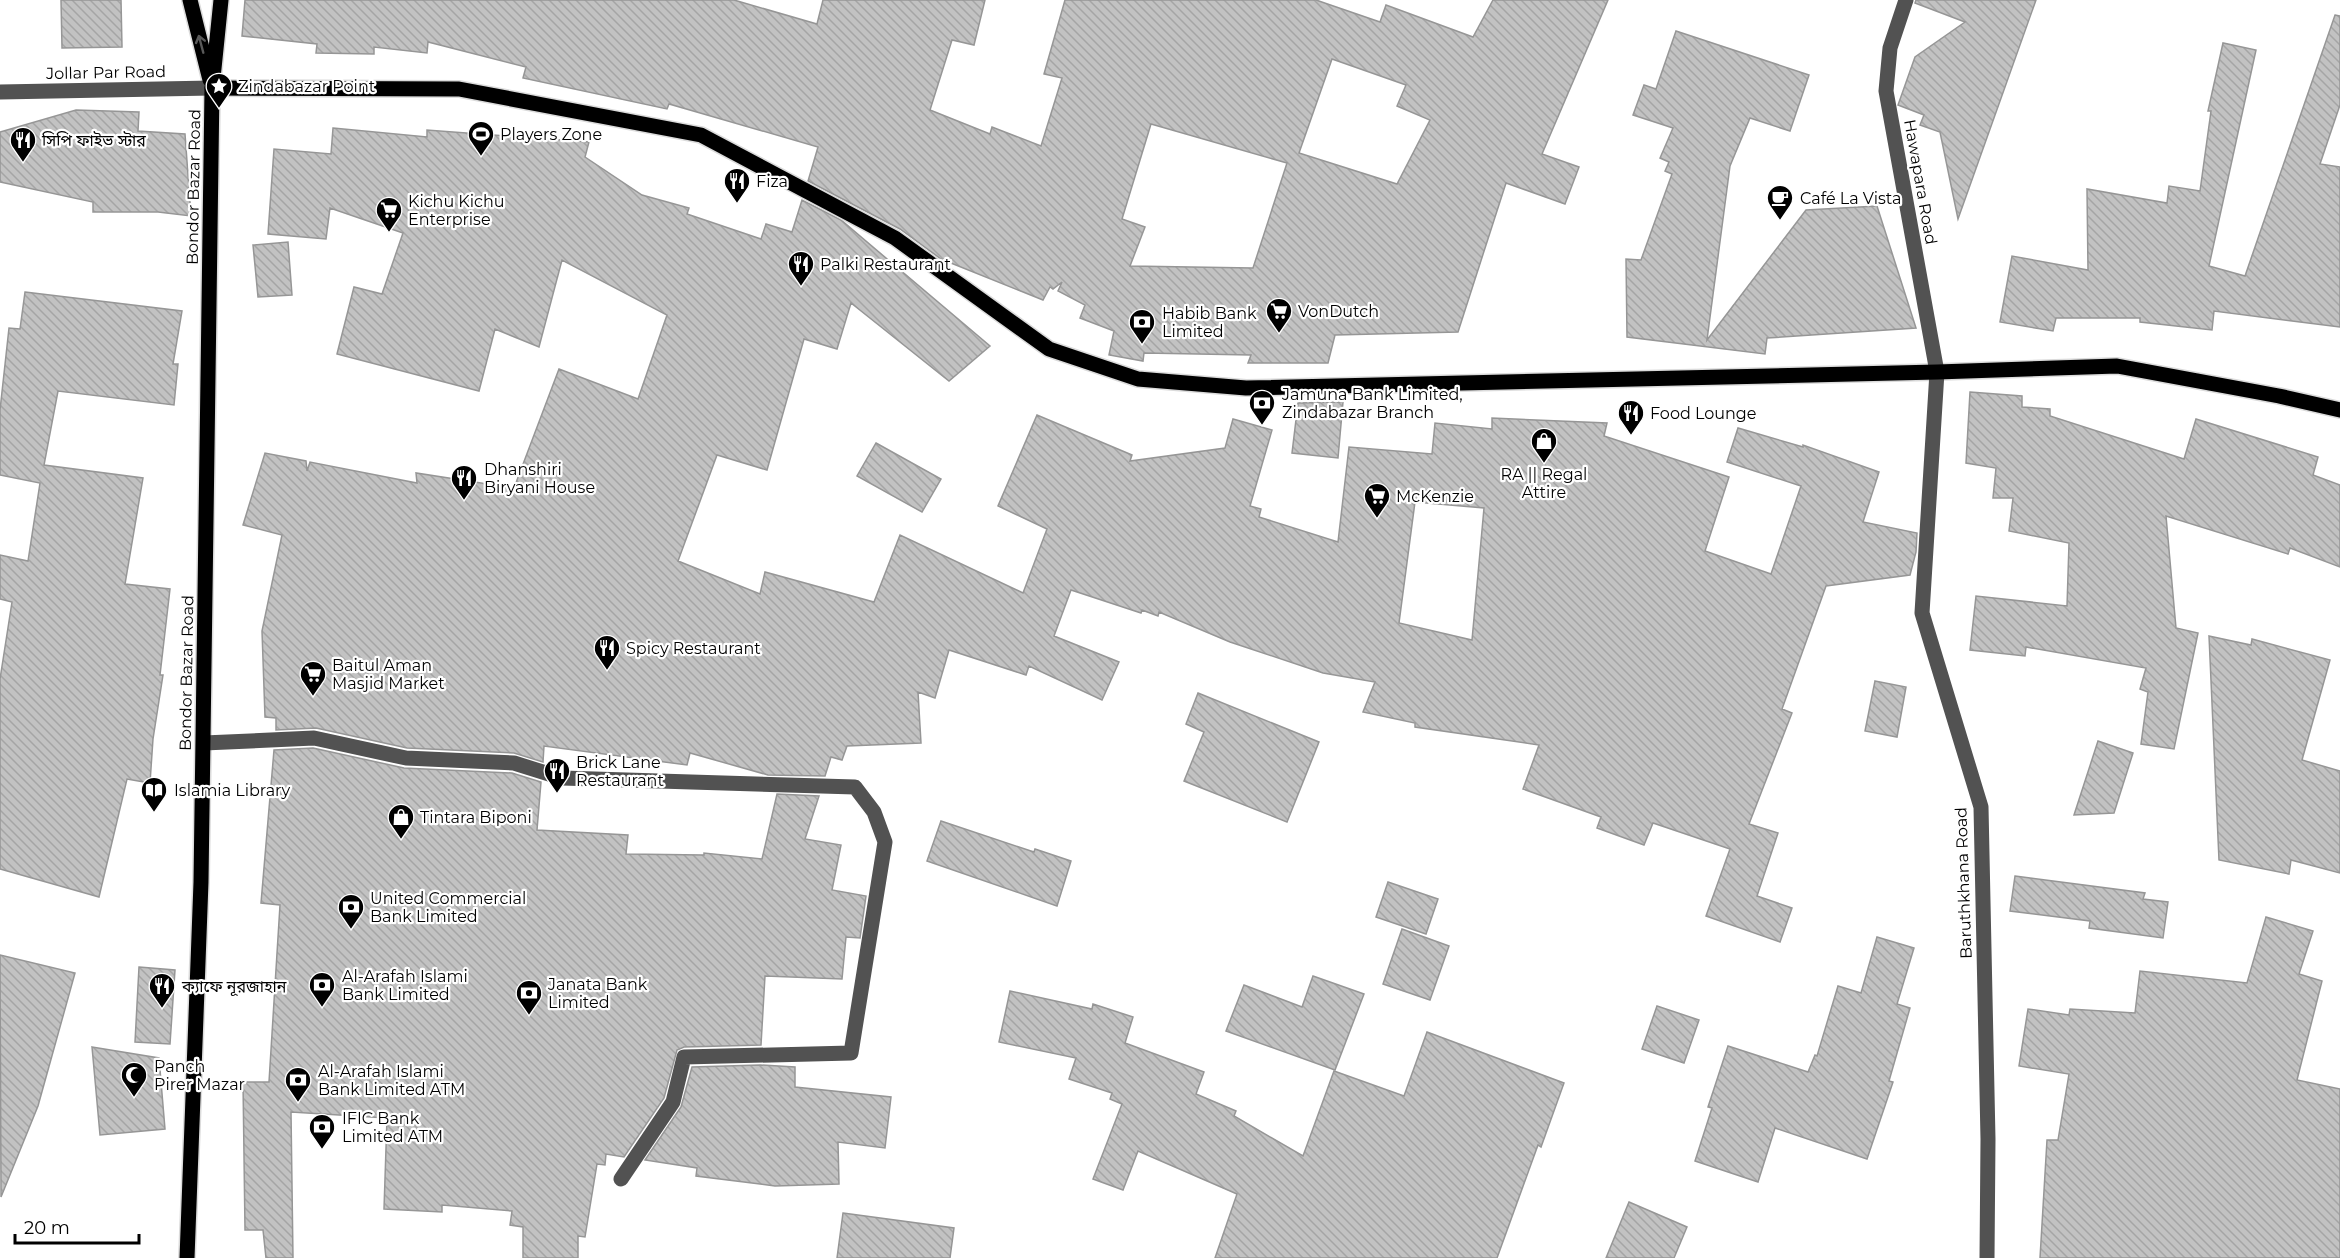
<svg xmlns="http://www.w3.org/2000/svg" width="2340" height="1258" viewBox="0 0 2340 1258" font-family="Montserrat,'Noto Sans Bengali',sans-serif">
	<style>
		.building { fill: url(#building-back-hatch); stroke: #969696; stroke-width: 1.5; fill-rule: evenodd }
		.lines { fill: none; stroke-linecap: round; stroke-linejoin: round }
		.major-casing { stroke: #dbdbdb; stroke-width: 18 }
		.minor { stroke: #525252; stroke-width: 15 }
		.major { stroke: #000; stroke-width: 15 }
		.oneway { stroke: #595959 }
		.labels { text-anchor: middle; stroke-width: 4.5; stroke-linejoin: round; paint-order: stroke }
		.street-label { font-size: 16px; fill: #000; stroke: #fff }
		.poi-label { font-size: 16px; fill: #000; stroke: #fff; text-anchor: start }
	</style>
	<defs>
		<pattern id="building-back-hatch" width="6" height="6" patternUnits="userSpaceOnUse" patternTransform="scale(1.5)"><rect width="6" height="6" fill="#c2c2c2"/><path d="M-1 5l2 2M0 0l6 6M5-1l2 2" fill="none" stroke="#a5a5a5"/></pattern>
	</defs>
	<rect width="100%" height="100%" fill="#fff"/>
	<g class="building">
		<path d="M61 0H121L122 47 62 48Z"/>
		<path d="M245 0H734L817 24 823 0H985L974 45 952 40 930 110 990 134 992 127 1041 146 1062 78 1044 74 1065 0H1316L1380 22 1386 5 1473 37 1493 0H1608L1542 154 1579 167 1565 204 1506 183 1458 332 1335 335 1328 363H1248L1251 355 1144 353 1143 361 1109 355 1114 331 1080 318 1085 305 1058 291 1062 282 1053 289 1050 287 1043 300 941 259 900 229 808 181 818 147 669 104 667 109 523 78 526 67 428 42 427 53 374 47V54L316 53 317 44 242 36ZM1332 59 1406 85 1397 106 1430 120 1397 184 1299 153ZM1151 124 1287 163 1253 268 1130 266 1145 227 1122 219Z"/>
		<path d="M1916 0H2036L1958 219 1940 132 1920 125 1924 115 1898 105 1915 57 1965 22 1915 3Z"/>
		<path d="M2335 15 2340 16V105L2320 164 2340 167V327L2214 311 2212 330 2140 322V318H2056L2053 331 2000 322 2012 256 2088 270 2087 189 2167 203 2169 186 2200 191 2211 111H2208L2223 43 2256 50 2209 266 2245 276Z"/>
		<path d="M1676 31 1809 75 1790 131 1750 118 1730 166 1707 340 1806 210 1877 206 1916 328 1767 338 1765 354 1627 337 1626 259 1641 260 1672 174 1665 171 1669 162 1660 158 1673 128 1633 115 1644 85 1656 89Z"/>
		<path d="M76 110 139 112 138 131 185 134 191 216 158 212H93V202L0 182V132Z"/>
		<path d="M333 128 427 137V130L589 142 585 157 642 195 689 208 687 214 761 239 766 224 792 232 802 200 841 220 990 346 949 381 851 303 837 349 804 339 767 470 717 455 678 561 760 594 765 572 874 602 900 535 1023 593 1047 529 998 506 1037 415 1132 455 1130 461 1225 448 1233 419 1272 430 1250 506 1261 509 1259 517 1338 542 1349 447 1432 454 1435 423 1492 429V418L1607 423 1604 436 1729 477 1705 551 1771 574 1801 486 1727 462 1738 428 1803 447V445L1879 472 1863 522 1917 533 1916 552 1910 575 1826 586 1782 709 1792 713 1749 824 1778 833 1757 896 1792 908 1780 942 1706 916 1730 849 1653 823 1644 845 1597 828 1601 817 1523 789 1539 745 1415 727V723L1363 712 1375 682 1323 673 1230 642 1159 612 1158 616 1142 610 1141 613 1071 590 1054 636 1119 662 1102 700 1029 666 1026 675 949 650 935 698 918 692 921 743 847 746 842 760 831 757 825 776 768 775 690 753 687 765 544 746 543 762 514 753 407 748 316 728 276 730V718L265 717 262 631 282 535 243 525 265 453 306 461 307 471 310 462 417 483 416 473 514 488 559 369 638 399 667 315 562 260 539 347 495 329 479 391 337 354 354 287 382 294 403 233 330 208 326 239 268 234 274 149 331 154ZM1415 502 1484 508 1472 640 1399 623Z"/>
		<path d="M288 242 292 295 258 297 253 245Z"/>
		<path d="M25 292 182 311 173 364H178L174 405 58 391 44 465 143 478 125 584 170 589 160 675H163L153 739 150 783 127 779 99 897 0 869V679L12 602 0 599V555L28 561 40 483 0 475V410L9 328 20 329Z"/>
		<path d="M1970 392 2022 396V407L2050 409V416L2184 459 2196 419 2318 457 2313 475 2340 485V567L2290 548 2288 554 2166 516 2176 628 2198 633 2174 749 2141 744 2148 692 2140 689 2146 668 2026 647 2025 656 1970 650 1976 596 2067 606 2069 543 2009 531 2013 498H1993L1996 468 1966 463Z"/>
		<path d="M1343 402 1338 458 1292 453 1298 403Z"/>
		<path d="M876 443 941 479 922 512 857 476Z"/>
		<path d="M2209 636 2251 645 2252 639 2330 660 2302 760 2340 771V873L2291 860 2289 874 2219 860Z"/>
		<path d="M1875 681 1906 687 1897 737 1865 731Z"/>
		<path d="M1198 693 1319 742 1287 822 1184 781 1204 732 1186 724Z"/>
		<path d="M2098 741 2133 753 2114 813 2074 815Z"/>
		<path d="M313 748 404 768 512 773 541 782 537 830 628 835 626 854 704 855V853L762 859 777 794 819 796 805 839 841 845 832 890 866 896 860 938 846 937 842 979 765 976 761 1045 684 1047 677 1050 664 1098 624 1157 606 1154 605 1165 597 1164 585 1237 578 1236V1258H523V1227L510 1225 512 1211 442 1205V1212L384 1209 387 1118 291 1112 293 1258H266L263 1230H245L243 1082H269L280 905 261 903 274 750Z"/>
		<path d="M941 821 1034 852 1035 849 1071 861 1057 906 927 861Z"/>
		<path d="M2015 876 2145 893 2143 899 2168 902 2163 938 2089 928 2090 921 2010 911Z"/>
		<path d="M1388 882 1438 899 1426 934 1376 917Z"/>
		<path d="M2266 917 2313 931 2299 974 2322 981 2297 1080 2340 1089V1258H2040L2047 1140H2058L2069 1074 2019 1066 2028 1009 2069 1015 2070 1009 2135 1013 2140 971 2247 983Z"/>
		<path d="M1402 929 1449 946 1430 1000 1383 984Z"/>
		<path d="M1877 937 1914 948 1897 1004 1910 1008 1889 1081 1893 1082 1867 1159 1775 1128 1758 1182 1695 1161 1712 1108 1708 1107 1728 1046 1808 1072 1815 1055 1817 1056 1838 986 1861 993Z"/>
		<path d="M0 955 75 973 38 1106 1 1197Z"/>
		<path d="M139 967 175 970 170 1044 135 1042Z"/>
		<path d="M1313 976 1364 994 1335 1070 1226 1031 1244 985 1302 1007Z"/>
		<path d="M1010 991 1092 1009 1093 1004 1133 1017 1125 1043 1204 1072 1196 1094 1236 1111 1234 1116 1303 1156 1334 1071 1404 1096 1427 1032 1564 1083 1541 1147 1538 1145 1497 1258H1215L1237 1194 1138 1151 1123 1190 1093 1179 1122 1104 1110 1099 1112 1093 1069 1079 1076 1058 999 1042Z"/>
		<path d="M1657 1006 1699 1020 1684 1063 1642 1049Z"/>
		<path d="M92 1047 159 1058 165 1129 100 1135Z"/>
		<path d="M760 1065 795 1067V1087L891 1097 885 1148 838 1142 839 1184 775 1186 696 1176 697 1168 645 1160 681 1107 692 1067Z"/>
		<path d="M1629 1202 1687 1227 1674 1258H1606Z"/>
		<path d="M843 1213 954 1228 950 1258H837Z"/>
	</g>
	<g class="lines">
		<g class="major-casing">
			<g id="major">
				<path d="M190 0 210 80"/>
				<path d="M212 88 459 89 701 135 895 238 1049 349 1138 379 1246 388 1937 372 2117 366 2279 396 2340 410"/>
				<path d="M187 1258 201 882 212 88 221 0"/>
			</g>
		</g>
		<g class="minor">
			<path d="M1906 0 1890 48 1886 91 1937 372 1922 613 1981 807 1988 1139 1987 1258"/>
			<path d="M0 92 212 88"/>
			<path d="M204 743 314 738 406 758 514 763 562 778 855 787 874 812 885 842 851 1053 684 1057 673 1102 621 1179"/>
		</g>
		<use href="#major" class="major"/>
	</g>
	<defs><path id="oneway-shaft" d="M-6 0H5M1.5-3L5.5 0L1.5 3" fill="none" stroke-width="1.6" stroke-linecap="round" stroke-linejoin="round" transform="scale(1.5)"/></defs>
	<use class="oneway" href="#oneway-shaft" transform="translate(201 44) rotate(-105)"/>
	<defs>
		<g id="sight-pin" transform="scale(1.35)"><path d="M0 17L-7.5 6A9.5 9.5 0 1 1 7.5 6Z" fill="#000" stroke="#fff"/><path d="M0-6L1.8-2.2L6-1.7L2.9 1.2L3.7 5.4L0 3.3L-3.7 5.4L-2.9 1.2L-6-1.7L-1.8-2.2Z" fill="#fff"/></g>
		<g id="stadium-pin" transform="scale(1.35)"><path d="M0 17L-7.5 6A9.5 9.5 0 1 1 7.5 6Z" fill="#000" stroke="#fff"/><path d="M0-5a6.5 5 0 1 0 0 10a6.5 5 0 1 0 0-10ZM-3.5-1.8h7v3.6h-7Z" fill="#fff"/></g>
		<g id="restaurant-pin" transform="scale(1.35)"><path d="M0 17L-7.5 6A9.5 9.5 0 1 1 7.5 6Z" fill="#000" stroke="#fff"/><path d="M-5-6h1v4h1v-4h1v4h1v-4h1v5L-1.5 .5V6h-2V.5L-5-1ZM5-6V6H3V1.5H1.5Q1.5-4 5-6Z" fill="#fff"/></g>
		<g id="cafe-pin" transform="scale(1.35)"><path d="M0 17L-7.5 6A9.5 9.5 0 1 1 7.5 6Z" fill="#000" stroke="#fff"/><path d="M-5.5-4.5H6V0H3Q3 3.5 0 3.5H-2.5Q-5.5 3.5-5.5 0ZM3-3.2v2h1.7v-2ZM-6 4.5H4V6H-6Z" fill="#fff"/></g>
		<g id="supermarket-pin" transform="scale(1.35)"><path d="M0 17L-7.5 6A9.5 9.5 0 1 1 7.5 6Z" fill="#000" stroke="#fff"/><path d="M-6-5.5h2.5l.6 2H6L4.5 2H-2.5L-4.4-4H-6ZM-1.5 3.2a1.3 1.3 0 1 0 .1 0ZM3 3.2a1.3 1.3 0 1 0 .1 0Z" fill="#fff"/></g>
		<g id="bank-pin" transform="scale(1.35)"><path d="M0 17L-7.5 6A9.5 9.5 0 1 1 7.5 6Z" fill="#000" stroke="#fff"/><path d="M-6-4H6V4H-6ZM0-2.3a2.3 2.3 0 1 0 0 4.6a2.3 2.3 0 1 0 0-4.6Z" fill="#fff"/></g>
		<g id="shop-pin" transform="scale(1.35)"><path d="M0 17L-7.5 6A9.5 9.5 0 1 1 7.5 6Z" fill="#000" stroke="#fff"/><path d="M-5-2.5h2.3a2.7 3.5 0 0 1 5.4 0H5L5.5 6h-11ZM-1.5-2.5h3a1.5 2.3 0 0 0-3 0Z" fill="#fff"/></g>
		<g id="library-pin" transform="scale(1.35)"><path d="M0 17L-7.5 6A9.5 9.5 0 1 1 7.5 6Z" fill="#000" stroke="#fff"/><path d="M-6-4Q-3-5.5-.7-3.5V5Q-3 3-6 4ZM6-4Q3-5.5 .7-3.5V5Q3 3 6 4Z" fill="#fff"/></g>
		<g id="mosque-pin" transform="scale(1.35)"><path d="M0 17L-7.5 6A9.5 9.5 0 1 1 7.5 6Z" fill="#000" stroke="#fff"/><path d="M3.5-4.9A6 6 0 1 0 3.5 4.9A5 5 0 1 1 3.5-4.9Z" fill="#fff"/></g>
	</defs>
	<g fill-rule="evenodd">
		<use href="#sight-pin" x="219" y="86"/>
		<use href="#stadium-pin" x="481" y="134"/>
		<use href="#restaurant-pin" x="23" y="140"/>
		<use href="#restaurant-pin" x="737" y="181"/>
		<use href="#cafe-pin" x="1780" y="198"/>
		<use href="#supermarket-pin" x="389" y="210"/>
		<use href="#restaurant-pin" x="801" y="264"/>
		<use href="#supermarket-pin" x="1279" y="311"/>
		<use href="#bank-pin" x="1142" y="322"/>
		<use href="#bank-pin" x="1262" y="403"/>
		<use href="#restaurant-pin" x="1631" y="413"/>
		<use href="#shop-pin" x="1544" y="441"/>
		<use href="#restaurant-pin" x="464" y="478"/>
		<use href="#supermarket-pin" x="1377" y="496"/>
		<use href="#restaurant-pin" x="607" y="648"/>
		<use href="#supermarket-pin" x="313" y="674"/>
		<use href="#restaurant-pin" x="557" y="771"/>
		<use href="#library-pin" x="154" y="790"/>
		<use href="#shop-pin" x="401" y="817"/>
		<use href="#bank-pin" x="351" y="907"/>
		<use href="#bank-pin" x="322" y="985"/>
		<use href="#restaurant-pin" x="162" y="986"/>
		<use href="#bank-pin" x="529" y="993"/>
		<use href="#mosque-pin" x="134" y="1075"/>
		<use href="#bank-pin" x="298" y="1080"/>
		<use href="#bank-pin" x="322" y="1127"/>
	</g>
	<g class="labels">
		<g class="street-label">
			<text transform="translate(106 72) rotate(-1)" y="6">Jollar Par Road</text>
			<text transform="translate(1921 182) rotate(80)" y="6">Hawapara Road</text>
			<text transform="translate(193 187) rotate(-89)" y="6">Bondor Bazar Road</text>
			<text transform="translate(186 673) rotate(-89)" y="6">Bondor Bazar Road</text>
			<text transform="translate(1963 883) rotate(-92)" y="6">Baruthkhana Road</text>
		</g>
		<g class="poi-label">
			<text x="238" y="92">Zindabazar Point</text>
			<text x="500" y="140">Players Zone</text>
			<text x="42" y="146">সিপি ফাইভ স্টার</text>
			<text x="756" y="187">Fiza</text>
			<text x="1800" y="204">Café La Vista</text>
			<text x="408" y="207">Kichu Kichu<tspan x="408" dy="18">Enterprise</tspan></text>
			<text x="820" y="270">Palki Restaurant</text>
			<text x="1298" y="317">VonDutch</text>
			<text x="1162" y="319">Habib Bank<tspan x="1162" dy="18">Limited</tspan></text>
			<text x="1282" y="400">Jamuna Bank Limited,<tspan x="1282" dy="18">Zindabazar Branch</tspan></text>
			<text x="1650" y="419">Food Lounge</text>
			<text x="484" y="475">Dhanshiri<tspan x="484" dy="18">Biryani House</tspan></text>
			<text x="1544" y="480" text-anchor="middle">RA || Regal<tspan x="1544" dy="18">Attire</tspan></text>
			<text x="1396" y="502">McKenzie</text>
			<text x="626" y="654">Spicy Restaurant</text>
			<text x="332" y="671">Baitul Aman<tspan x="332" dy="18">Masjid Market</tspan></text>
			<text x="576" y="768">Brick Lane<tspan x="576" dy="18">Restaurant</tspan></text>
			<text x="174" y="796">Islamia Library</text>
			<text x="420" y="823">Tintara Biponi</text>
			<text x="370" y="904">United Commercial<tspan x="370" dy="18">Bank Limited</tspan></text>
			<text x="342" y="982">Al-Arafah Islami<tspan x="342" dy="18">Bank Limited</tspan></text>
			<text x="548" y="990">Janata Bank<tspan x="548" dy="18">Limited</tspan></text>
			<text x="182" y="992">ক্যাফে নূরজাহান</text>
			<text x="154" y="1072">Panch<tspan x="154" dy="18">Pirer Mazar</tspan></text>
			<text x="318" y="1077">Al-Arafah Islami<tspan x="318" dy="18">Bank Limited ATM</tspan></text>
			<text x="342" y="1124">IFIC Bank<tspan x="342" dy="18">Limited ATM</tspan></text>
		</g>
	</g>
	<path d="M15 1234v9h124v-9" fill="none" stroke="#000000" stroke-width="3"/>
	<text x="24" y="1234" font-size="18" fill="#000000" stroke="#ffffff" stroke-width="4.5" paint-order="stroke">20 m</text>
</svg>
